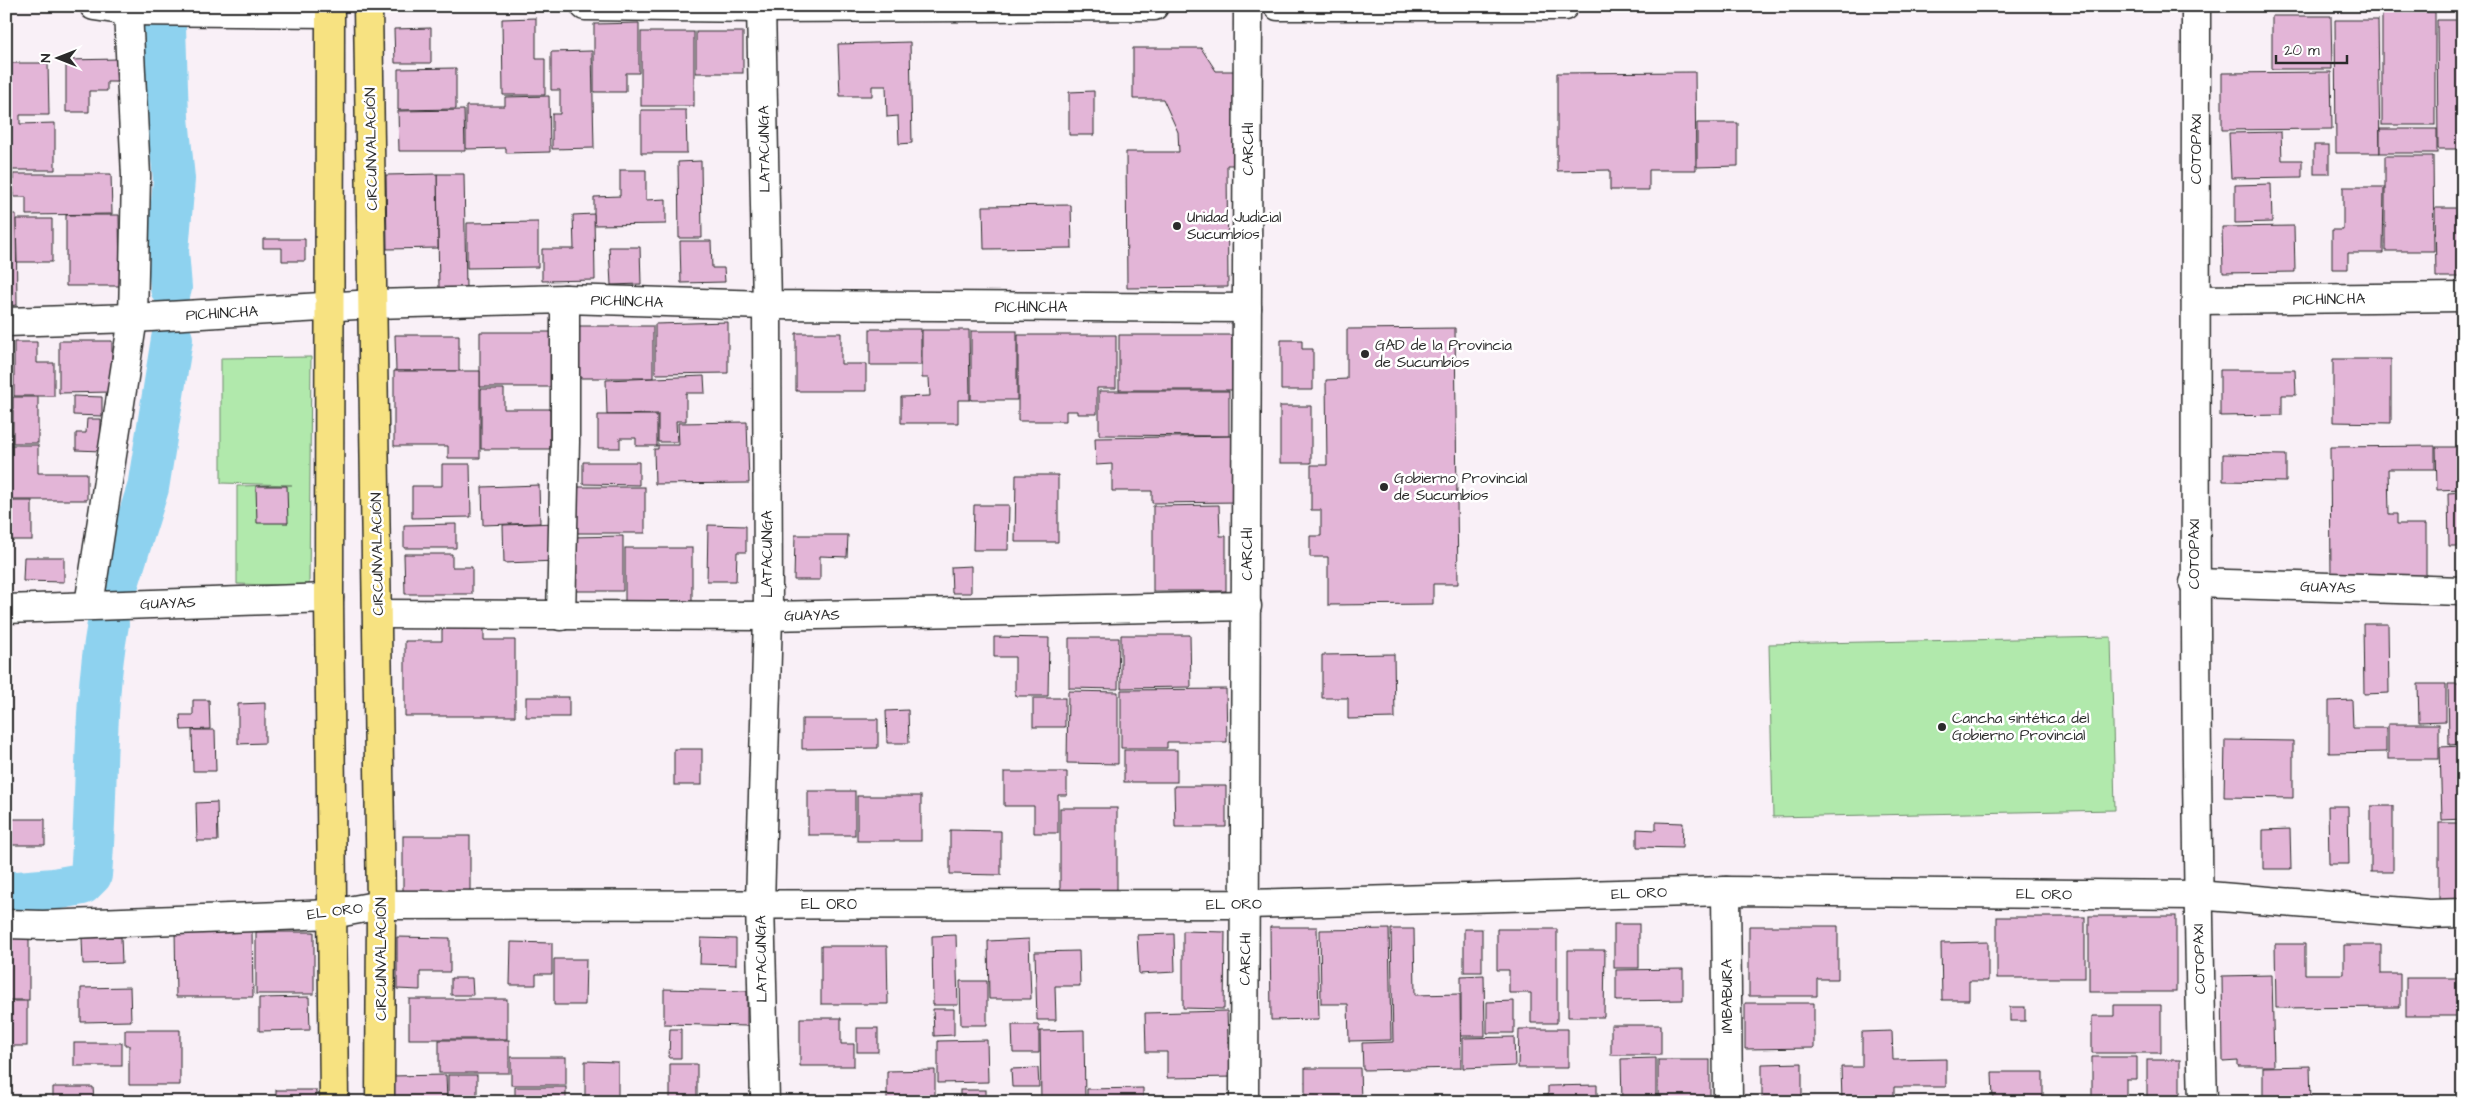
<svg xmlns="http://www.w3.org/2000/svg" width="2469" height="1108" viewBox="0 0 2469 1108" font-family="'Architects Daughter',sans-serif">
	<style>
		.green { fill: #b1e9ac; stroke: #6e8a6c }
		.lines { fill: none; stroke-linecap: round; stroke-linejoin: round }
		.river { stroke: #8ed2ef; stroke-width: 42 }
		.building { fill: #e3b5d7; stroke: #2b2b2b }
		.minor-casing { stroke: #2b2b2b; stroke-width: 31 }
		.major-casing { stroke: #2b2b2b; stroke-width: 31 }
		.minor { stroke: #fff; stroke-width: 28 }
		.major { stroke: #f7e281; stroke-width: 28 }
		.poi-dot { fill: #2b2b2b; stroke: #fff; stroke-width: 2 }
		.labels { text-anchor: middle; stroke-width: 5; stroke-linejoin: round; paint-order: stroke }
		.street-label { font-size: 15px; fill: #2b2b2b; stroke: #fff }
		.poi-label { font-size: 15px; fill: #2b2b2b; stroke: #fff; text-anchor: start }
	</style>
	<rect width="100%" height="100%" fill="#f9f0f7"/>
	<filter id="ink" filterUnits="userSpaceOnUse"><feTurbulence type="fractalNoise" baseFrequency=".02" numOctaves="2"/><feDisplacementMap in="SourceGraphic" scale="10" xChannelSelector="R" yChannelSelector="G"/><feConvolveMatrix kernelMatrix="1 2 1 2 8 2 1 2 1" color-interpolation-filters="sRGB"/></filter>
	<g filter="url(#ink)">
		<g class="green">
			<path d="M311 357 309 586 237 584V486L292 485 221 483V358Z"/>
			<path d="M2111 637 2115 810 1773 817 1769 644Z"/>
		</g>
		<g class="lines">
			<g class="river">
				<path d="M165 27 168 118 174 179 168 251 171 288"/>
				<path d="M115 593 148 488 172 339"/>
				<path d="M6 893 54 889 82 884 91 875C98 791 93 707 108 624"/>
			</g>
		</g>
		<g class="building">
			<rect x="2382" y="12" width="53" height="113"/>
			<path d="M2272 16H2331L2332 69H2272Z"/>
			<path d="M536 18V59H545V95H503L502 19Z"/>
			<path d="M2335 20H2378L2380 153H2336Z"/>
			<path d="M2437 20H2463V149H2438Z"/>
			<path d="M639 23V73H626V92H594V24Z"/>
			<path d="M431 28V63H395L394 29Z"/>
			<rect x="641" y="32" width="53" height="74"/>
			<rect x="696" y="32" width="47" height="41"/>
			<path d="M910 42 912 143 899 144 898 116 887 117 886 86H872V96H840L838 44Z"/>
			<path d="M1133 48H1201L1216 71H1237L1238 165H1227L1228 287 1127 288 1126 152H1179L1178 132 1163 99H1133Z"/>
			<path d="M592 51 594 148 552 149V114H560V90H551V52Z"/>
			<path d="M119 59V82H107V91H89V112H66V60Z"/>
			<path d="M6 63H48L49 115H20V124L55 123V170H6Z"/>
			<path d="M456 68V109L398 110V69Z"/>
			<path d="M1695 72 1696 170H1649V190H1610V170L1557 171V73Z"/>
			<path d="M2331 72 2332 129 2222 130V73Z"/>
			<path d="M1094 91V135H1069V92Z"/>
			<path d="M549 96 550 152 506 153V148L466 149V106H505V97Z"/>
			<path d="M464 110 465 151H399L398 111Z"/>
			<path d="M641 110H686L687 153H641Z"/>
			<path d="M1697 123H1738V166L1697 167Z"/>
			<rect x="2380" y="129" width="57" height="24"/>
			<path d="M2281 132 2282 160H2302V177L2231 178 2229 133Z"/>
			<rect x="2314" y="145" width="15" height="29"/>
			<path d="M2385 156H2433L2434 251H2385Z"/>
			<path d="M701 161 702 238H679L678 162Z"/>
			<path d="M620 170H646V200L666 199V224L594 225V197L620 196Z"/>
			<path d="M13 174H111L112 214 26 215V197H14Z"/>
			<path d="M437 174H464L466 288H439Z"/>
			<path d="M437 174 438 248 387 249 386 175Z"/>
			<path d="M2271 184 2272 222 2235 223V185Z"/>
			<path d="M2343 187H2384L2383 253H2348V269H2332V230H2343Z"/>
			<path d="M1071 205 1072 248 984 249 983 206Z"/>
			<path d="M2435 208H2463V277H2436Z"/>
			<path d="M6 214H16L17 305 6 306Z"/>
			<path d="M594 214 595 280 542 281V249H574L573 215Z"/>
			<path d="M66 215H119L120 286H66Z"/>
			<path d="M16 219H52V262H17Z"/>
			<path d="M538 222V267L467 268V223Z"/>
			<path d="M2294 226 2295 272 2223 273 2222 227Z"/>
			<path d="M263 239H305V261H282V248H263Z"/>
			<path d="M680 241H711L712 268H724L725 282 681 283Z"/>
			<path d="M609 247H640L641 284 611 285Z"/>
			<path d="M728 322V373L655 374V324Z"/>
			<rect x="571" y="326" width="82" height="52"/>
			<path d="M1455 328 1458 584H1433V604L1328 605V557H1310V536H1321V510H1311V465H1327L1326 380 1347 379V329Z"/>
			<rect x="870" y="329" width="51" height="36"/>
			<path d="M922 330H969L970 400H958V423H901V397L930 396 929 378H922Z"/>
			<rect x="971" y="331" width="46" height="69"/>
			<path d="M480 332H560L561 387H480Z"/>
			<path d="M796 333H841V364H866V391H796Z"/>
			<path d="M395 335H459V371H396Z"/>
			<path d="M1018 335H1116V388H1097V414H1077V411H1066V421H1018Z"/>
			<rect x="1119" y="335" width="113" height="55"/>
			<path d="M1281 340H1302V349H1313V390H1281Z"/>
			<path d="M59 341H112V392L59 393Z"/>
			<path d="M14 342H37V363H54V396H14Z"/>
			<path d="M2333 359H2391V423L2333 422Z"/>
			<path d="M2220 370H2295L2296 395H2282V415L2220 416Z"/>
			<path d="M394 371H480V458H448V446H394Z"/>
			<path d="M704 376 705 393H686V421H676L677 442H658V414L607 415 606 380Z"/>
			<path d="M481 389H504V409H550V449H481Z"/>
			<rect x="6" y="390" width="5" height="53"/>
			<path d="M1099 391H1229V436L1099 435Z"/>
			<path d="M73 396 102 397V416L73 415Z"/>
			<rect x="13" y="397" width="25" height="46"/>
			<rect x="1280" y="406" width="31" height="57"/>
			<path d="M598 415H657V446H636V438H620V448H598Z"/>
			<path d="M87 419H101V451L76 450V433H86Z"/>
			<path d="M747 422 749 483 655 484 654 449H658V445H679L678 423Z"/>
			<path d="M1239 436 1240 502 1152 503V491H1112V464L1096 465 1095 438Z"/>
			<path d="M6 445H38V473H87V500H6Z"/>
			<path d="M2435 446V469H2388L2389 514H2397V524H2426V577L2331 578 2330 447Z"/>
			<path d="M2436 447H2463V489L2437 490Z"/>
			<path d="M2223 454 2286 455V482L2223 481Z"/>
			<path d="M583 462H639V485L583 484Z"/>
			<path d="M442 464H470L471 517 412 518V486H442Z"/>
			<path d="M1016 475H1058V542H1015Z"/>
			<path d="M539 485 540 523 483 525 482 487Z"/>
			<path d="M256 486H287L288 523H257Z"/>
			<rect x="576" y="487" width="69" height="46"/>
			<path d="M2463 492V546H2449L2448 493Z"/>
			<rect x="6" y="501" width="26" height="39"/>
			<path d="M974 505H1009L1008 550H973Z"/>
			<path d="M1219 505 1220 536H1226V591H1153V506Z"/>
			<path d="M556 523 557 561 504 563 503 525Z"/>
			<path d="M456 524V548H404V525Z"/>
			<path d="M708 525 746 526V552H737L736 581H707Z"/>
			<path d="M795 535H848L847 557 820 556V580H794Z"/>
			<path d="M623 536V591H571V537Z"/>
			<rect x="625" y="548" width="67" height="58"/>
			<path d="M404 554H452V567H472V594H405Z"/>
			<path d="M24 557H64V582L23 581Z"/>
			<path d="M971 566V593H952L951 567Z"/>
			<path d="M2363 624H2388L2389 693 2364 694Z"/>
			<path d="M442 628H484V640H515V716H405V641H442Z"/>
			<path d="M1121 635H1190L1191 687 1121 688Z"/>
			<path d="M994 637 1049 638 1048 696H1015V657H994Z"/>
			<path d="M1069 638H1119L1118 689 1069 688Z"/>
			<path d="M1394 654 1395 718 1348 719V698H1322V655Z"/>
			<path d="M2418 684H2446V721L2419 722Z"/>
			<path d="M2448 684H2463V744L2449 745Z"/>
			<path d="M1226 689 1227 742H1167V748H1121V690Z"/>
			<path d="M1068 691 1118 692V764L1067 763Z"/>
			<rect x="526" y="697" width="43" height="20"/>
			<rect x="1033" y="698" width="32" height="29"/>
			<path d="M193 700H209L210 729 181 730 180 715H193Z"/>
			<path d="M2352 700 2353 728H2386V752L2329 753V701Z"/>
			<path d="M265 703V743L238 744V704Z"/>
			<path d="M908 710 909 743H887L886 711Z"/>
			<path d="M802 719H878V748L802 749Z"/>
			<rect x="2388" y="724" width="51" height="35"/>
			<path d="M192 730H215L216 771H193Z"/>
			<path d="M2225 740 2293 741V798L2224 797Z"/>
			<path d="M2463 746V819L2442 820 2440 747Z"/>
			<rect x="674" y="749" width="28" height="36"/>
			<rect x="1124" y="750" width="53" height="32"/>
			<path d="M1004 772H1067V795H1058V833H1034V806H1004Z"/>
			<path d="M1174 786H1226V827H1175Z"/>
			<rect x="808" y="791" width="47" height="44"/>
			<rect x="857" y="796" width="64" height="45"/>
			<path d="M217 802 218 841H197L196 803Z"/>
			<path d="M2328 806H2348L2349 864H2329Z"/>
			<rect x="2371" y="806" width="22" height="66"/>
			<rect x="1060" y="808" width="57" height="88"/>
			<path d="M6 819H45V845H6V884Z"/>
			<path d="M1656 822 1683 823 1682 848 1637 847V829L1656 830Z"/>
			<rect x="2439" y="823" width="24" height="79"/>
			<path d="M2290 829 2291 869H2263V830Z"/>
			<path d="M950 830 1001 831V875L950 874Z"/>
			<rect x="403" y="836" width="67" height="57"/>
			<rect x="2089" y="916" width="87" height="76"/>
			<rect x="1997" y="917" width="88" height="61"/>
			<rect x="1614" y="924" width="25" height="44"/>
			<path d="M1749 926H1838V979H1817V996H1749Z"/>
			<path d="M1270 927H1317L1319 1019 1271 1020Z"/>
			<path d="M175 929H252L253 997H176Z"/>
			<path d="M1389 929 1391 1040 1349 1041 1348 1004H1321L1320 930Z"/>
			<path d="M1391 929H1414L1415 995 1460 994 1461 1068 1363 1070 1362 1043 1393 1042Z"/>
			<rect x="1464" y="929" width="18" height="43"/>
			<path d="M1497 929H1557V1023H1531V993H1509V970H1497Z"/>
			<path d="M1183 931 1225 932 1224 1009 1183 1008Z"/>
			<rect x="256" y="932" width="58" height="62"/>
			<rect x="6" y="933" width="23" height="67"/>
			<path d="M1174 934 1175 972 1139 974 1137 935Z"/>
			<path d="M956 935 958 1005H933L932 936Z"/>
			<path d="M121 937 122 963 83 964 82 938Z"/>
			<path d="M397 937 450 938V972H420V990L397 989Z"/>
			<path d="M701 938 736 939V965L700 964Z"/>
			<path d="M1029 939 1031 999H989L988 941Z"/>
			<path d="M511 942 552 943V974H536V985H510Z"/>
			<path d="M1988 942V981H1969V1000H1942L1941 943Z"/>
			<path d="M2275 944H2305V974H2344V945H2381V974H2400V1007L2276 1008Z"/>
			<path d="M821 946H887L888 1004H821Z"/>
			<path d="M1568 950H1605L1604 1017H1568Z"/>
			<path d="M1079 951 1080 986H1055L1056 1020H1037L1035 952Z"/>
			<path d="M554 959H586L585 1005H554Z"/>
			<path d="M1683 969V1000L1616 1001V970Z"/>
			<path d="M1484 975 1485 1036H1461V976Z"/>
			<path d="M2272 975 2274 1066H2238V1061L2223 1062 2222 976Z"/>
			<path d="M451 978H472L473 995H451Z"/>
			<rect x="2406" y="978" width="57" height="38"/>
			<path d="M960 981H987V1025H961Z"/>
			<path d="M130 987 131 1021 81 1022V988Z"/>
			<path d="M664 989 747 991V1026L664 1024Z"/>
			<path d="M309 997 310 1030 259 1031V998Z"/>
			<rect x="409" y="999" width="98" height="40"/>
			<rect x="6" y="1001" width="21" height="45"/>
			<path d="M1514 1001V1033H1487V1002Z"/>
			<path d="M1745 1003H1814V1048L1745 1049Z"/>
			<path d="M2114 1005H2161V1053H2092V1016H2114Z"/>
			<rect x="2010" y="1007" width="15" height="14"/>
			<path d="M933 1009H954V1035L934 1036Z"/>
			<path d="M1227 1011 1228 1042H1236V1077L1167 1078V1052H1146L1145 1013Z"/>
			<path d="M800 1018H841V1044H854V1066H800Z"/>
			<path d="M1012 1025H1039V1053H1013Z"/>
			<rect x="1611" y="1025" width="50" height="30"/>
			<rect x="857" y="1028" width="21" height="24"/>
			<path d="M670 1029H681V1058H669Z"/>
			<path d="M1519 1029H1568V1068H1518Z"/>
			<path d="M125 1030H180V1085H129V1045H125Z"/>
			<path d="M1084 1030 1085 1102H1041L1040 1031Z"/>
			<path d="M1892 1031 1893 1060 1946 1059V1087H1894V1102H1842L1841 1067H1862V1032Z"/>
			<path d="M1514 1037 1515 1066 1463 1068V1038Z"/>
			<rect x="439" y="1040" width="70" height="33"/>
			<path d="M987 1040 988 1082 938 1083V1041Z"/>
			<rect x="74" y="1043" width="48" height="23"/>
			<rect x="511" y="1057" width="55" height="28"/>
			<path d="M2092 1057H2137V1079H2126V1102H2092Z"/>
			<path d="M1656 1058V1102H1622L1621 1059Z"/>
			<rect x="1658" y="1060" width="52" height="42"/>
			<rect x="2147" y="1060" width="33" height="42"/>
			<path d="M585 1061 618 1062V1102H585Z"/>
			<path d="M1802 1063V1102H1762V1064Z"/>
			<path d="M670 1064H697V1102L670 1101Z"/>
			<path d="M2310 1066 2311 1102H2242V1099H2263V1067Z"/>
			<path d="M1038 1068 1039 1087H1012L1011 1069Z"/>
			<path d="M1305 1068H1360L1361 1102H1305Z"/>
			<path d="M935 1070V1102H887V1071Z"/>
			<path d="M1992 1072H2043V1102H1993Z"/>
			<path d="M446 1075 447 1102 390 1101V1076Z"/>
			<rect x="448" y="1075" width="29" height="27"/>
			<path d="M1597 1085V1102H1537V1096H1548V1086Z"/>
			<path d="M53 1087H93L94 1102H53Z"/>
			<rect x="515" y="1087" width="51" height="15"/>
			<path d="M1143 1088V1102H1087V1089Z"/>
			<rect x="276" y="1090" width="40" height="12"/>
			<rect x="960" y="1090" width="26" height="12"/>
			<path d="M1975 1097V1102H1946V1098Z"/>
		</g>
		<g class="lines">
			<g class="minor-casing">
				<g id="minor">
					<path d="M94 6 128 11 329 13"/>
					<path d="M585 6 761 8 1154 6"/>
					<path d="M761 6 767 305 768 616 760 904 765 1102"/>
					<path d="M1278 6H1564"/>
					<path d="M2196 6C2196 372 2193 737 2203 1102"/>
					<path d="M2196 300 2463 297"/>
					<path d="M6 322 133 318 374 304 565 299 767 305 1247 308"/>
					<path d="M2194 583 2463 591"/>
					<path d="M89 605 133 318 136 176 128 11"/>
					<path d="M6 609 329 598"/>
					<path d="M378 614 768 616 1247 606"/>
					<path d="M561 616 565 442V299"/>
					<path d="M1726 891 1728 1102"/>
					<path d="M6 924 43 925 332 914 381 905 1246 904 1726 891 2197 895 2429 914 2463 913"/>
					<path d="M1244 1102 1248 6"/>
				</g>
			</g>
			<g class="major-casing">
				<g id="major">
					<path d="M330 6 329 598 334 1102"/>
					<path d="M368 6 381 905 380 1102"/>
				</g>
			</g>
			<use href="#minor" class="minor"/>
			<use href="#major" class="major"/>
		</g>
	</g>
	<g class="poi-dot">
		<circle cx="1177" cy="226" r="5"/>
		<circle cx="1365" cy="354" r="5"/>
		<circle cx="1384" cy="487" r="5"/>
		<circle cx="1942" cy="727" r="5"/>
	</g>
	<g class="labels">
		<g class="street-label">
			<text transform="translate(371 149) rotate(-91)" y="5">CIRCUNVALACIÓN</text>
			<text transform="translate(764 149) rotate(-91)" y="5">LATACUNGA</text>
			<text transform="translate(1248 149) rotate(-90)" y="5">CARCHI</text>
			<text transform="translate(2196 149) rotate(-90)" y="5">COTOPAXI</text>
			<text transform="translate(2329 299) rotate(-1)" y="5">PICHINCHA</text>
			<text transform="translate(627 301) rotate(2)" y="5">PICHINCHA</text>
			<text x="1031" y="312">PICHINCHA</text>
			<text transform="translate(222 313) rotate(-3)" y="5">PICHINCHA</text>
			<text transform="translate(377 554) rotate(-91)" y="5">CIRCUNVALACIÓN</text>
			<text transform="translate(767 554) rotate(-90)" y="5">LATACUNGA</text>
			<text transform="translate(1247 554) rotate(-90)" y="5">CARCHI</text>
			<text transform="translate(2194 554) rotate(-90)" y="5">COTOPAXI</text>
			<text transform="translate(2328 587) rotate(2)" y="5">GUAYAS</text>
			<text transform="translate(168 603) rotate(-2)" y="5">GUAYAS</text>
			<text transform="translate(812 615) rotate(-1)" y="5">GUAYAS</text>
			<text transform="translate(1639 893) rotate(-2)" y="5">EL ORO</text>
			<text transform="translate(2044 894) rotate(1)" y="5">EL ORO</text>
			<text x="829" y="909">EL ORO</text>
			<text transform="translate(1234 904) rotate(-1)" y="5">EL ORO</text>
			<text transform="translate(335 911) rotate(-7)" y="5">EL ORO</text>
			<text transform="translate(381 959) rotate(-90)" y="5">CIRCUNVALACIÓN</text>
			<text transform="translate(761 959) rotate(-91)" y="5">LATACUNGA</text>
			<text transform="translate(1245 959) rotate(-89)" y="5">CARCHI</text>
			<text transform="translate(2199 959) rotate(-92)" y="5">COTOPAXI</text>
			<text transform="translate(1727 996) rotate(-90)" y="5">IMBABURA</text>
		</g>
		<g class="poi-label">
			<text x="1187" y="222">Unidad Judicial<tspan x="1187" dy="17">Sucumbíos</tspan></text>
			<text x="1375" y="350">GAD de la Provincia<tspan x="1375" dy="17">de Sucumbíos</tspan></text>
			<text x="1394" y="483">Gobierno Provincial<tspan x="1394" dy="17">de Sucumbíos</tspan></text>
			<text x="1952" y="723">Cancha sintética del<tspan x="1952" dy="17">Gobierno Provincial</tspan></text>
		</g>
	</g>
	<rect width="2469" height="1108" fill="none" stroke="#fff" stroke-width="25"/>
	<rect x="12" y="12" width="2444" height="1083" fill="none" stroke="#2b2b2b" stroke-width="2" filter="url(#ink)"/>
	<g transform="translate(58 58) rotate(270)" stroke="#ffffff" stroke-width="4" paint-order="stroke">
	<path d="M0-4L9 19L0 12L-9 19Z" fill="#2b2b2b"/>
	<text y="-8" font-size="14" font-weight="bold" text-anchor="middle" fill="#2b2b2b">N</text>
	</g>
	<path d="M2276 55v8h71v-8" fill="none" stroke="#2b2b2b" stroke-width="2.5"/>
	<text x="2284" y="55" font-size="15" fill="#2b2b2b" stroke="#ffffff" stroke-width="4" paint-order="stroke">20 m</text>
</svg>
